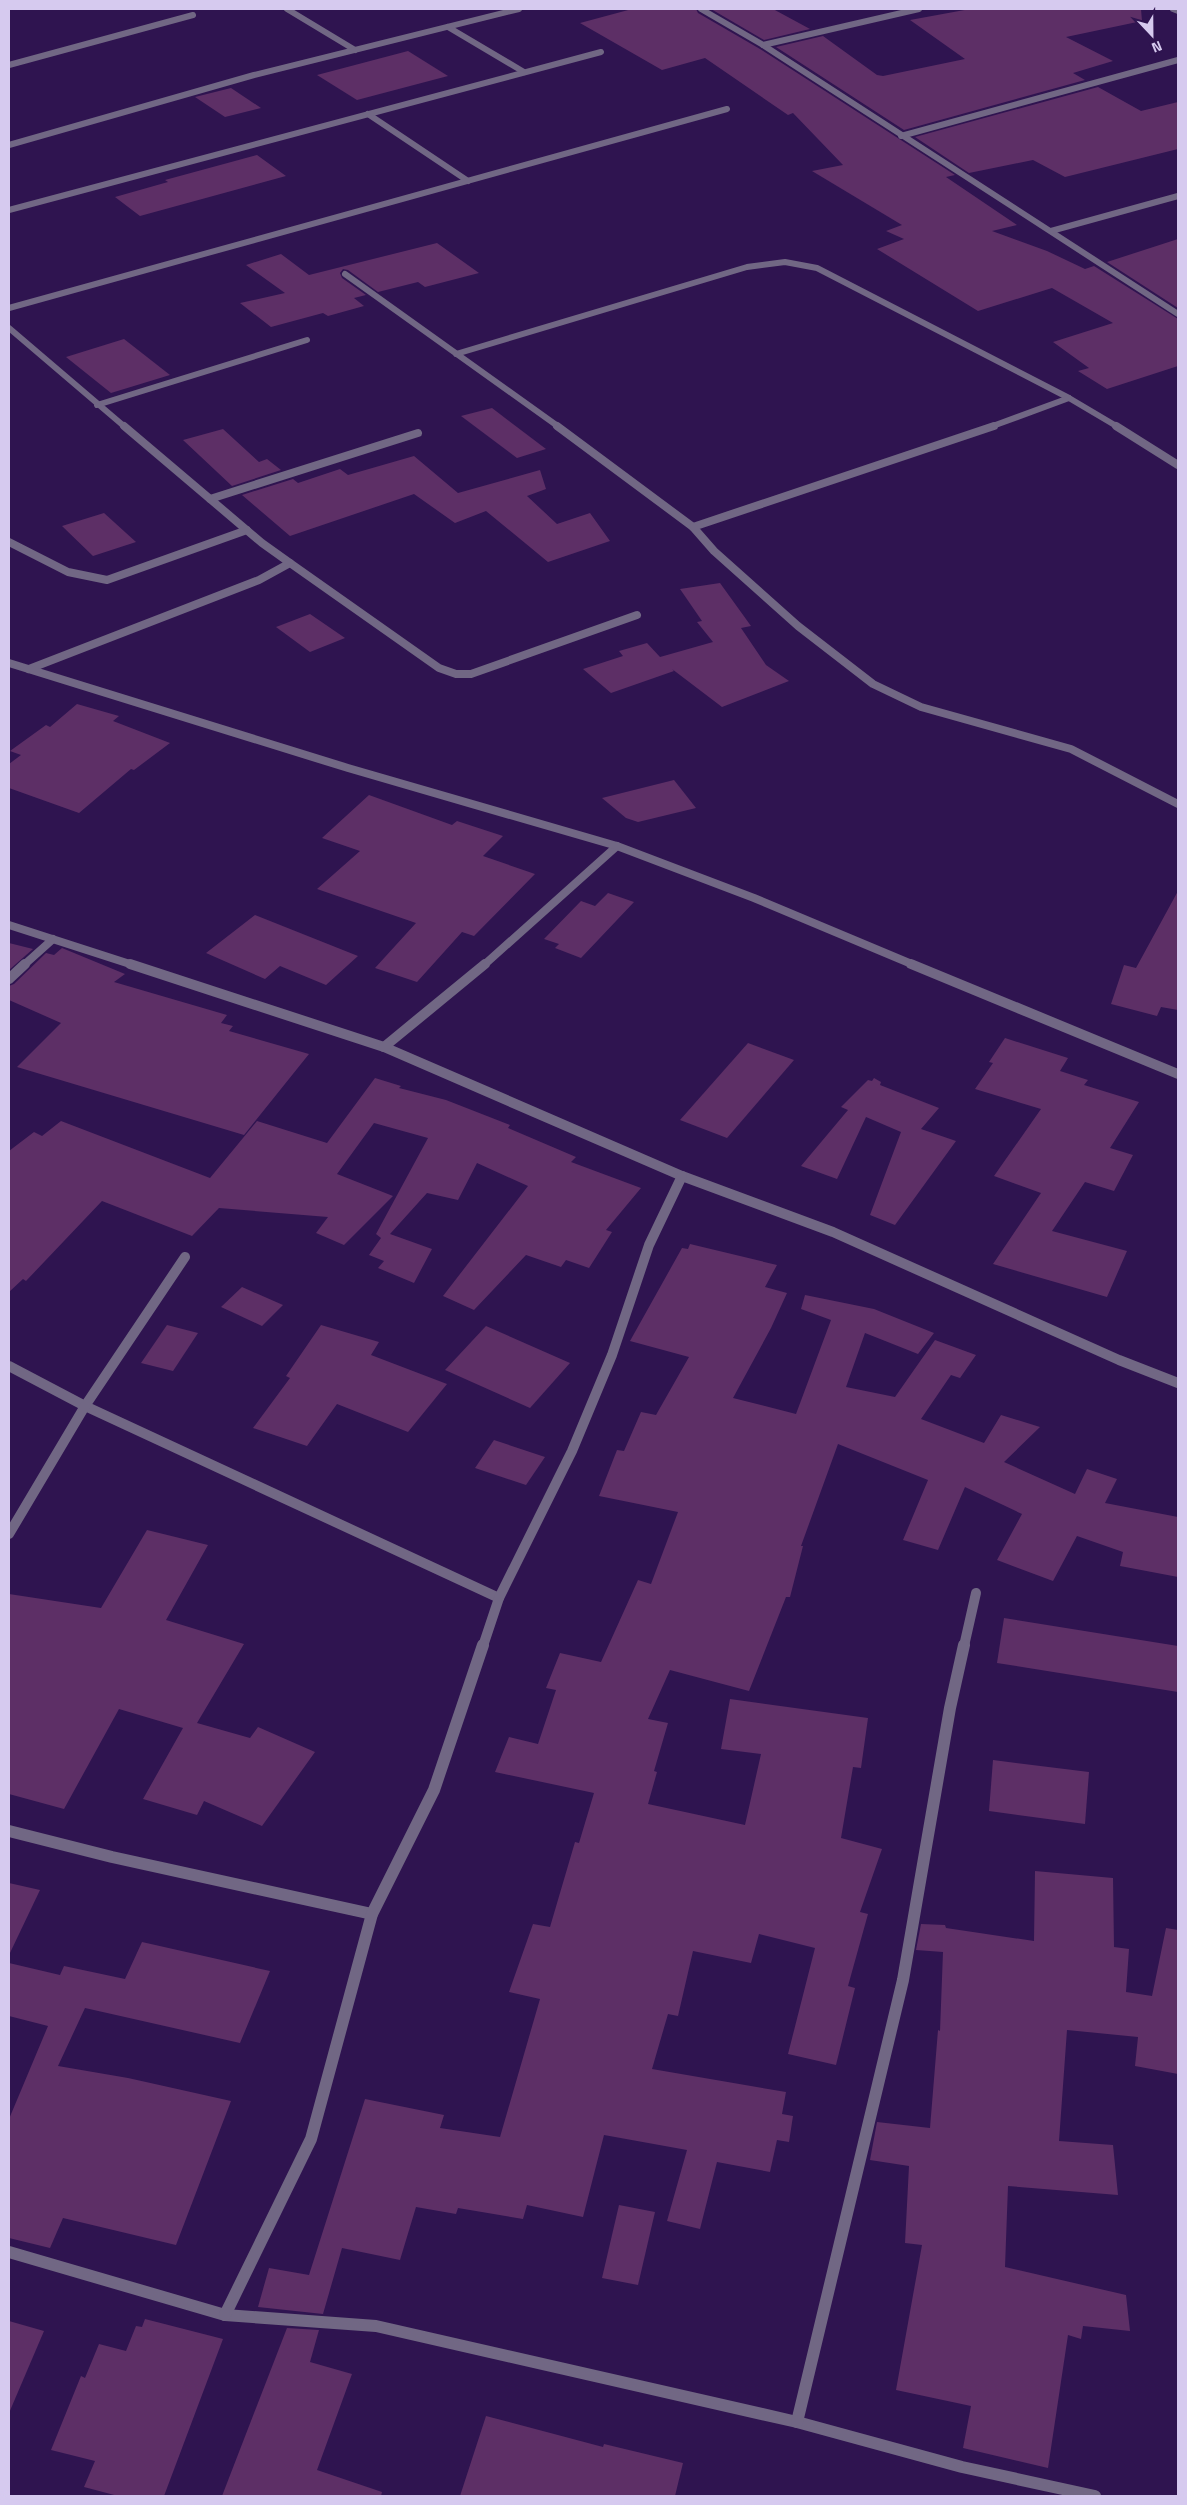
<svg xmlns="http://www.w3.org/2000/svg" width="1187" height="2505" viewBox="0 0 1187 2505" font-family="'Titillium Web',sans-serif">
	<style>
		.building { fill: #5d2f66 }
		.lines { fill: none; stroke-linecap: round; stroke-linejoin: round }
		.minor-far3 { stroke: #716784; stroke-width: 6 }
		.minor-far2 { stroke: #716784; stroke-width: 8 }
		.minor-far1 { stroke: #716784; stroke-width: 10 }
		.minor { stroke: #716784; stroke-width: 12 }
		.tertiary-far1 { stroke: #716784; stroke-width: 8 }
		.tertiary { stroke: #716784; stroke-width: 10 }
	</style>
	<rect width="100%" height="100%" fill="#2f1450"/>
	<g class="building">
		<path d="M632 9H696L698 13 760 49 955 175 946 177 1017 225 992 231 1047 251 1085 269 1094 266 1178 319V366L1107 389 1078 371 1089 368 1053 342 1113 323 1052 288 978 311 877 249 904 239 886 231 902 225 812 171 843 165 793 113 788 115 705 58 662 70 580 23Z"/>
		<path d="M711 9H773L810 29 764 40Z"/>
		<path d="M970 9H1141L1142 21 1066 37 1113 61 1073 73 1085 80 904 130 776 47 823 36 877 75 883 76 965 59 910 20Z"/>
		<path d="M408 51 448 76 357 100 317 75Z"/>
		<path d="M1098 87 1141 111 1178 102V149L1065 177 1033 160 969 173 915 137Z"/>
		<path d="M231 88 261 108 225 117 195 97Z"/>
		<path d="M257 155 286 176 140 216 115 197 168 182 165 180Z"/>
		<path d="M1178 239V308L1107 262Z"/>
		<path d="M437 243 479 273 425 287 418 282 378 292 348 270 343 269 340 273 342 278 366 295 354 298 364 306 328 316 323 313 271 327 240 303 285 293 246 265 281 254 309 275Z"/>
		<path d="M124 339 170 375 111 393 66 357Z"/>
		<path d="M492 408 546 449 517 458 461 416Z"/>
		<path d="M223 429 259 462 267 459 281 470 232 486 183 440Z"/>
		<path d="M414 456 458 493 540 470 546 489 527 496 557 524 590 513 610 541 548 562 486 511 455 523 414 494 290 536 242 495 293 479 298 483 340 469 348 475Z"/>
		<path d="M104 513 136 542 93 556 62 526Z"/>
		<path d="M720 583 751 626 741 628 766 665 789 681 722 707 672 669 674 671 611 693 583 669 623 656 619 651 647 643 660 657 713 642 697 622 702 621 680 589Z"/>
		<path d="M310 614 345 638 310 652 276 627Z"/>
		<path d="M77 704 119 716 113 721 170 743 134 770 131 769 79 813 9 788V764L21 755 10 751 46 725 50 727Z"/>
		<path d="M674 780 696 808 638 822 626 818 602 798Z"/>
		<path d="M369 795 452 825 457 821 503 836 483 856 535 874 474 936 462 932 417 982 375 968 416 923 317 889 360 851 322 838Z"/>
		<path d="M1178 891V1010L1161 1007 1157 1016 1111 1004 1124 965 1136 968Z"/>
		<path d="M608 893 634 902 581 958 555 948 559 944 544 939 581 901 595 906Z"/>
		<path d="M255 915 358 956 326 985 280 966 265 979 206 953Z"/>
		<path d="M9 943 33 949 9 970Z"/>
		<path d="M62 948 125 974 114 982 227 1015 221 1023 233 1026 229 1031 309 1054 244 1135 17 1067 61 1023 9 1000V986L14 984 46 953 54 955Z"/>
		<path d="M1005 1038 1068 1058 1060 1071 1088 1080 1084 1085 1139 1102 1110 1148 1133 1155 1114 1191 1085 1182 1052 1231 1127 1251 1107 1297 993 1264 1041 1193 994 1176 1041 1109 975 1089 993 1063 989 1062Z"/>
		<path d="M748 1043 794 1060 727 1138 680 1120Z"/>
		<path d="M375 1078 401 1086 399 1088 446 1100 510 1125 508 1128 576 1157 571 1162 641 1188 606 1230 612 1232 589 1268 566 1260 561 1267 526 1255 474 1310 443 1296 528 1186 477 1163 458 1200 427 1193 390 1234 432 1249 414 1283 378 1268 384 1261 369 1255 381 1238 376 1234 428 1138 374 1123 337 1174 393 1196 344 1245 316 1233 328 1217 219 1208 192 1236 102 1201 26 1281 23 1279 9 1292V1151L34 1132 42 1136 61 1121 210 1178 257 1121 327 1143Z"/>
		<path d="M874 1078 881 1082 880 1085 939 1108 921 1129 956 1141 895 1225 870 1215 901 1132 866 1117 837 1179 801 1166 848 1110 841 1107 868 1080 872 1081Z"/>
		<path d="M690 1244 777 1265 765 1287 787 1293 771 1328 733 1398 796 1414 831 1320 801 1309 805 1295 874 1309 934 1333 918 1354 865 1333 846 1387 895 1397 935 1340 976 1355 960 1378 951 1375 921 1419 984 1443 1001 1415 1040 1427 1004 1462 1075 1494 1087 1469 1117 1479 1105 1503 1178 1517V1577L1120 1566 1123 1552 1077 1536 1053 1581 997 1560 1022 1514 965 1487 938 1550 903 1540 928 1480 838 1444 801 1546H803L790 1597H786L749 1691 670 1670 648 1719 668 1723 654 1771 657 1772 648 1804 745 1825 761 1754 721 1749 730 1699 868 1718 861 1768 853 1767 841 1838 882 1849 860 1912 868 1914 848 1986 855 1988 836 2065 788 2054 815 1948 759 1934 751 1963 693 1951 678 2016 668 2014 652 2069 786 2092 782 2114 793 2116 789 2142 777 2140 770 2172 717 2162 700 2229 667 2221 687 2150 604 2135 583 2217 527 2205 523 2219 458 2208 456 2214 416 2207 400 2260 342 2248 323 2314 258 2307 269 2268 309 2275 365 2099 444 2115 440 2128 500 2137 540 1999 509 1992 533 1924 550 1927 575 1842 579 1843 594 1793 495 1772 509 1737 538 1744 556 1690 546 1688 560 1653 601 1662 638 1580 651 1584 678 1512 599 1496 617 1450 624 1451 641 1412 656 1415 689 1357 630 1341 682 1248 688 1249Z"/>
		<path d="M242 1287 283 1305 262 1326 221 1307Z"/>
		<path d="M167 1325 198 1333 173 1371 141 1363Z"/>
		<path d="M321 1325 379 1342 371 1355 447 1384 408 1432 337 1404 307 1446 253 1428 290 1378 286 1376Z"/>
		<path d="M486 1326 570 1363 530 1408 445 1370Z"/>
		<path d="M494 1440 545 1457 526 1485 475 1468Z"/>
		<path d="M147 1530 208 1545 166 1620 244 1644 197 1723 250 1738 258 1727 315 1752 262 1826 204 1801 197 1815 143 1799 183 1728 119 1709 64 1809 9 1794V1594L101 1608Z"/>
		<path d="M1004 1618 1178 1646V1692L997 1663Z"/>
		<path d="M993 1760 1089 1772 1085 1824 989 1811Z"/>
		<path d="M1035 1871 1113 1878 1114 1947 1129 1949 1126 1992 1152 1996 1166 1928 1178 1930V2074L1135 2066 1138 2037 1067 2030 1059 2141 1113 2145 1118 2195 1008 2186 1005 2267 1126 2295 1130 2331 1083 2326 1081 2339 1068 2335 1048 2468 963 2448 971 2406 896 2390 922 2245 905 2243 909 2166 870 2160 877 2122 930 2128 938 2030 940 2031 943 1952 916 1950 921 1924 945 1925 946 1928 1034 1941Z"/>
		<path d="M9 1883 40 1890 9 1955Z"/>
		<path d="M142 1942 270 1971 240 2043 85 2008 58 2066 128 2078 231 2101 176 2245 63 2218 50 2248 9 2238V2119L48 2026 9 2016V1963L60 1975 64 1966 125 1979Z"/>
		<path d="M619 2205 655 2212 638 2285 602 2278Z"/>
		<path d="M145 2319 223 2339 164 2496H118L84 2487 95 2461 51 2450 81 2376 85 2378 99 2344 126 2351 136 2326 142 2327Z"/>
		<path d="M9 2321 44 2331 9 2413Z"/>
		<path d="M287 2328 319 2330 310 2362 352 2374 317 2470 382 2492 381 2496H222Z"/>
		<path d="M486 2416 603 2447 604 2444 683 2463 675 2496H460Z"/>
	</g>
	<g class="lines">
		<g class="minor-far3">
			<path d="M287 9 355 50"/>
			<path d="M701 9 763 45 1178 314"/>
			<path d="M1173 9 1178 11"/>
			<path d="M448 27 524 72"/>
			<path d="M763 45 919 9"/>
			<path d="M9 65 193 15"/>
			<path d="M368 114 468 181"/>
			<path d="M901 136 1178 60"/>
			<path d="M9 145 254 75 519 9"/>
			<path d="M9 210 601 52"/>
			<path d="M1051 231 1178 196"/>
			<path d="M345 274 559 427"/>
			<path d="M9 308 727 109"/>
			<path d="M9 328 125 427"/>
			<path d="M456 354 747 267 785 262 817 268 1069 398 1118 427"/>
			<path d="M97 405 307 340"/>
			<path d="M990 427 1069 398"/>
		</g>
		<g class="minor-far2">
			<path d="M557 426 693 527"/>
			<path d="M994 426 693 527 714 551 798 626 873 684 921 707 1071 749 1178 804"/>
			<path d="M1116 426 1178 465"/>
			<path d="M210 499 418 433"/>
			<path d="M9 542 68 572 107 580 247 530"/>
			<path d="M290 563 439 668 456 674H471L637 615"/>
			<path d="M29 669 259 580 290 563 262 543 124 426"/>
			<path d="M9 925 133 965"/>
			<path d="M24 965 53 939"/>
			<path d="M484 965 617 846"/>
		</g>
		<g class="minor-far1">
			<path d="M130 964 384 1047 682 1176 833 1232 1119 1360 1178 1383"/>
			<path d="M9 979 25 964"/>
			<path d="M384 1047 485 964"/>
			<path d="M9 1366 85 1406 499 1598"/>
			<path d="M9 1534 85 1406 185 1257"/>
			<path d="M483 1646 499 1598 572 1451 612 1355 649 1245 682 1176"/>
			<path d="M964 1646 976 1593"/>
		</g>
		<g class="minor">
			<path d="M9 1831 112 1857 372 1914"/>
			<path d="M9 2252 225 2315 376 2326 797 2422 962 2467 1095 2496"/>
			<path d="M225 2315 311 2139 372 1914 434 1790 483 1645"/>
			<path d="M797 2422 903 1980 950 1708 964 1645"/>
		</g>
		<path class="tertiary-far1" d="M9 663 348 768 617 846 754 898 914 965"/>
		<path class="tertiary" d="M911 964 1178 1074"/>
	</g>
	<rect width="1187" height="2505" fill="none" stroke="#d6caef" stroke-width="20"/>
	<g transform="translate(1152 35) rotate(158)" stroke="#2f1450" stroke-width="4" paint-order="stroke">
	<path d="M0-4L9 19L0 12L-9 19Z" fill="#d6caef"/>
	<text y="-8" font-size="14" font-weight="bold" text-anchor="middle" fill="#d6caef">N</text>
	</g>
</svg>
